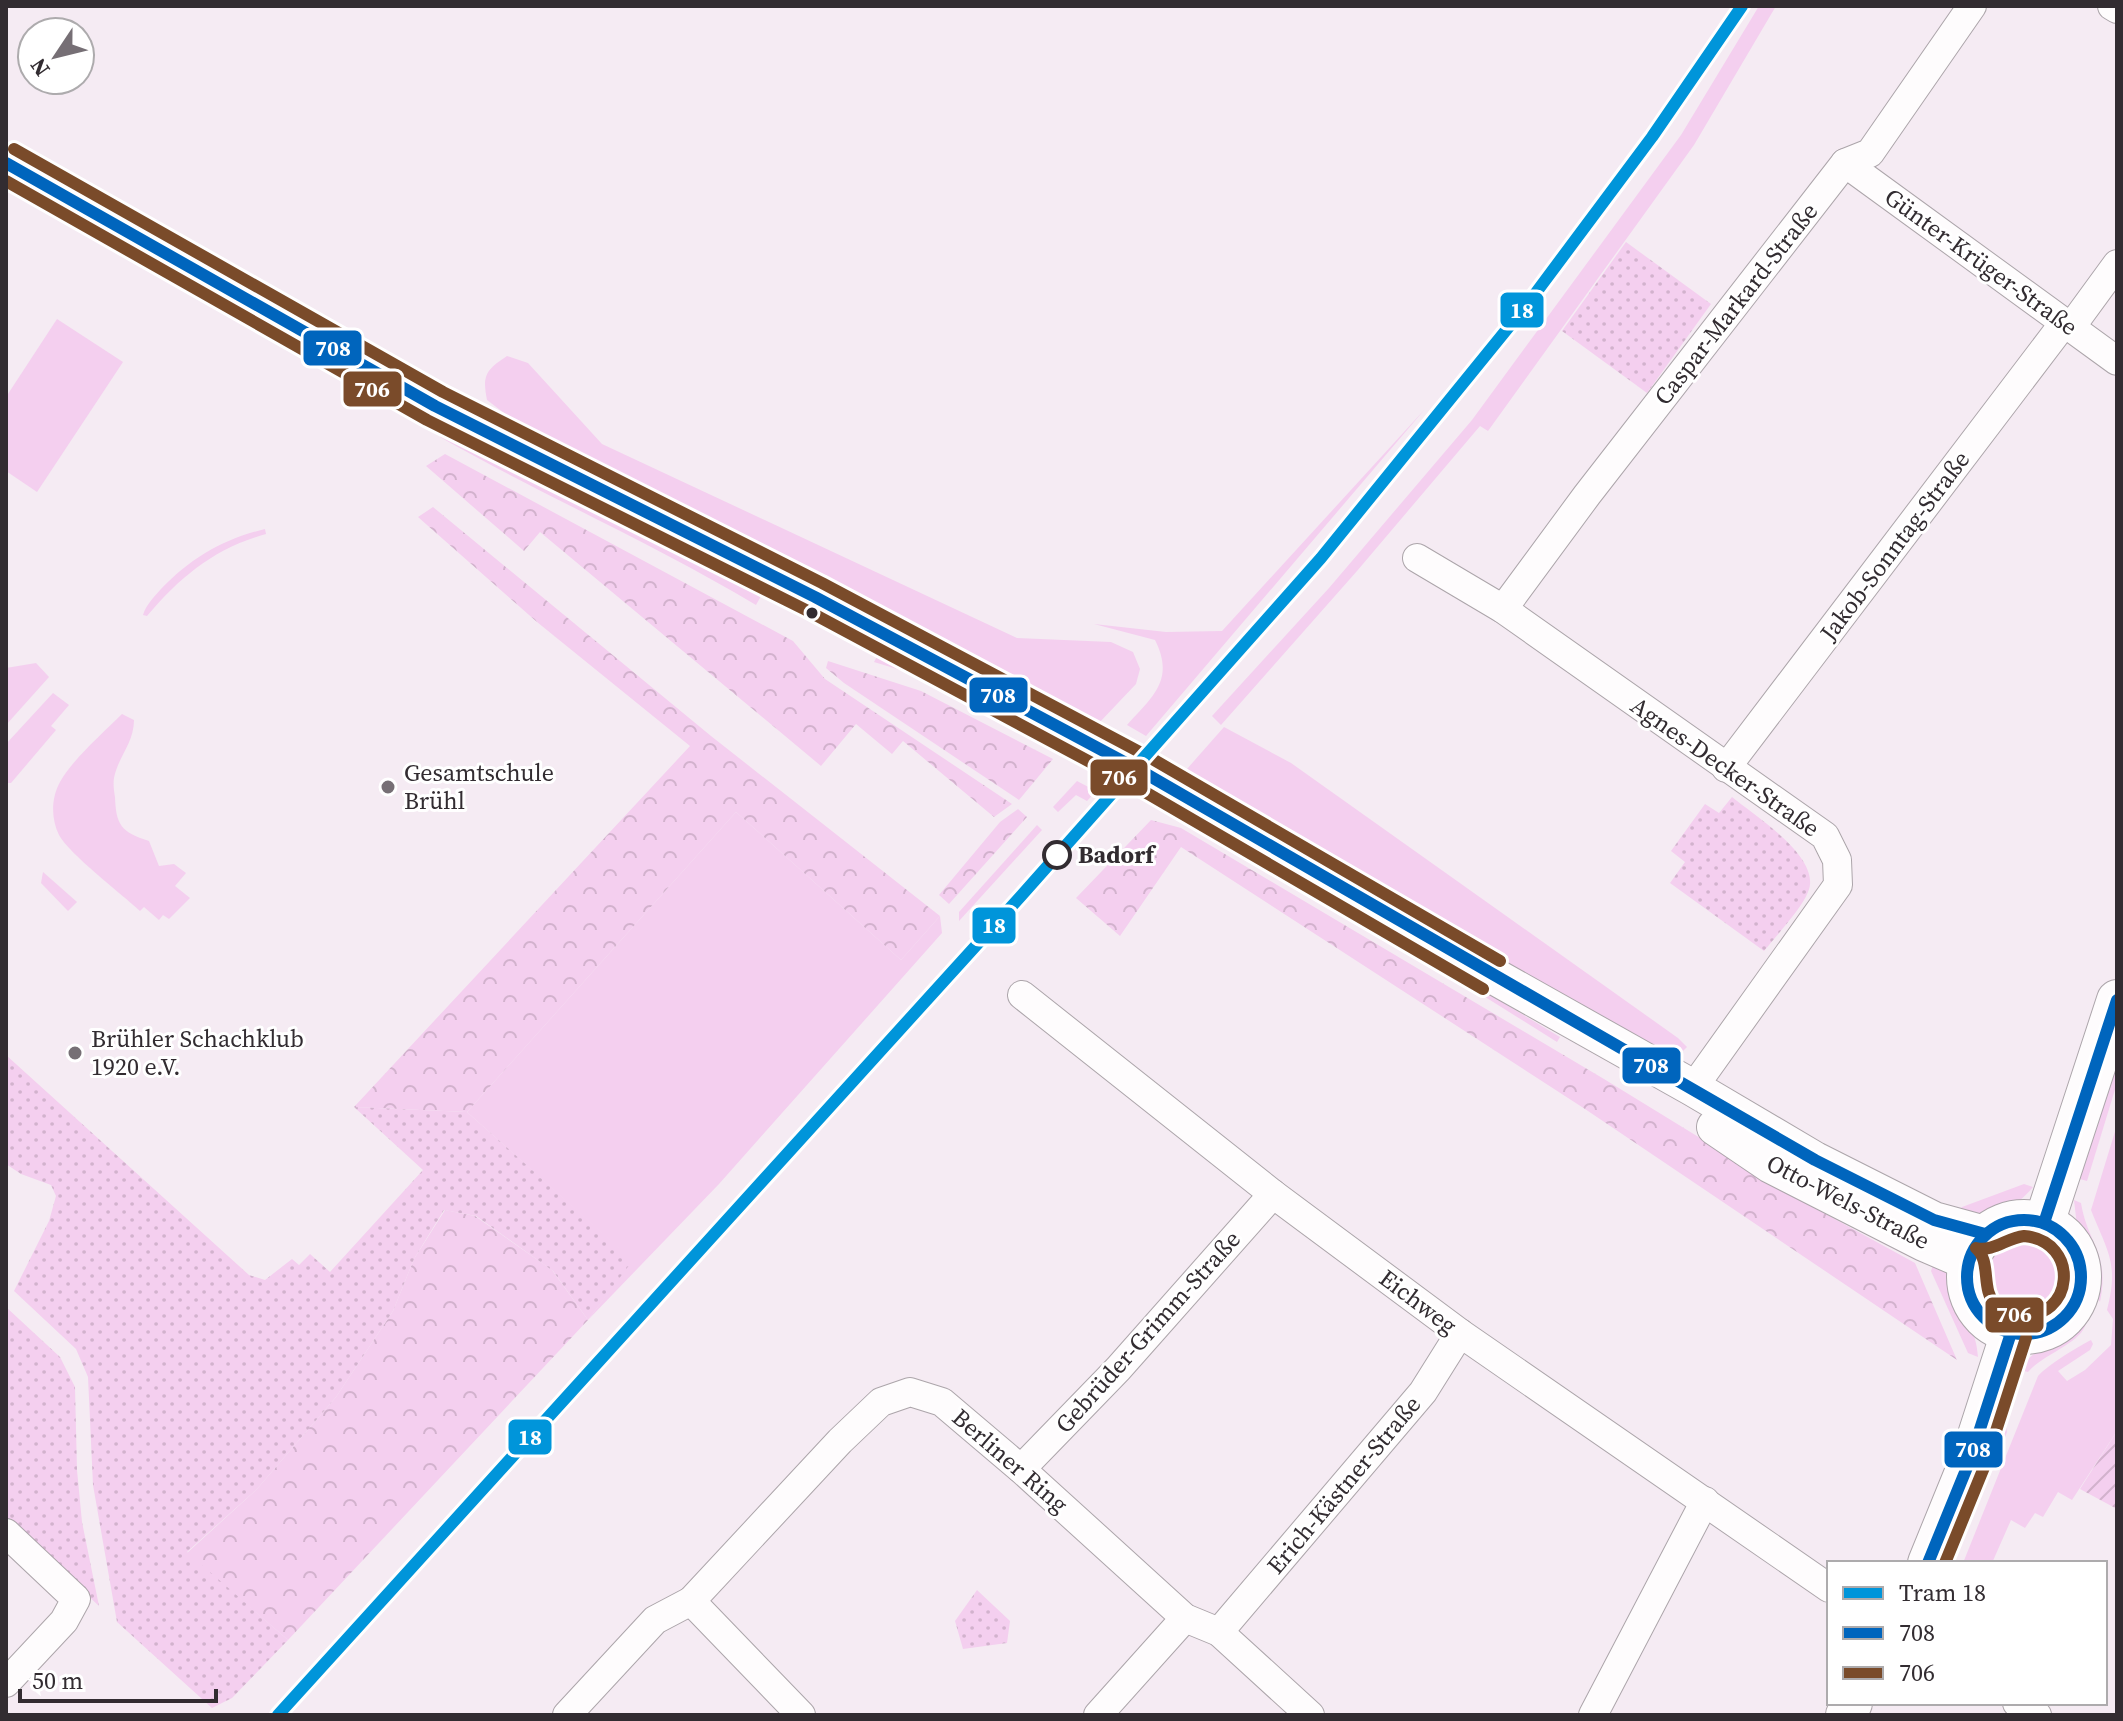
<svg xmlns="http://www.w3.org/2000/svg" width="2123" height="1721" viewBox="0 0 2123 1721" font-family="'Source Serif 4',serif">
	<style>
		.grass { fill: #f4cfef }
		.forest { fill: url(#forest-crowns) }
		.park { fill: url(#park-dots) }
		.garden { fill: url(#garden-furrows) }
		.lines { fill: none; stroke-linecap: round; stroke-linejoin: round }
		.minor-casing { stroke: #aca5aa; stroke-width: 30 }
		.tertiary-casing { stroke: #aca5aa; stroke-width: 38 }
		.secondary-casing { stroke: #aca5aa; stroke-width: 42 }
		.minor { stroke: #fefcfd; stroke-width: 28 }
		.tertiary { stroke: #fefcfd; stroke-width: 36 }
		.secondary { stroke: #fefcfd; stroke-width: 40 }
		.bus-1-casing { stroke: #fff; stroke-width: 18 }
		.bus-2-casing { stroke: #fff; stroke-width: 18 }
		.bus-1 { stroke: #0065bd; stroke-width: 12 }
		.bus-2 { stroke: #7a4b2a; stroke-width: 12 }
		.tram-1-casing { stroke: #fff; stroke-width: 18 }
		.tram-1 { stroke: #0095da; stroke-width: 12 }
		.bus-dot { fill: #322c31; stroke: #fff; stroke-width: 3 }
		.poi-dot { fill: #766f75; stroke: #fff; stroke-width: 3 }
		.stop-dot { fill: #fff; stroke: #322c31; stroke-width: 4 }
		.labels { text-anchor: middle; stroke-width: 6; stroke-linejoin: round; paint-order: stroke }
		.street-label { font-size: 24px; fill: #322c31; stroke: #fff }
		.poi-label { font-size: 24px; fill: #322c31; stroke: #fff; text-anchor: start }
		.stop-label { font-size: 24px; font-weight: bold; fill: #322c31; stroke: #fff; text-anchor: start }
		.line-badge { stroke: #fff; stroke-width: 3 }
		.badge-label { font-size: 22px; text-anchor: middle; font-weight: bold; fill: #fff }
	</style>
	<defs>
		<pattern id="forest-crowns" width="20" height="18" patternUnits="userSpaceOnUse" patternTransform="scale(2)"><rect width="20" height="18" fill="#f4cfef"/><path d="M2 6a3 3 0 1 1 6 0M12 15a3 3 0 1 1 6 0" fill="none" stroke="#d2b2cd"/></pattern>
		<pattern id="park-dots" width="8" height="8" patternUnits="userSpaceOnUse" patternTransform="scale(2)"><rect width="8" height="8" fill="#f4cfef"/><path d="M2 2h.1M6 6h.1" fill="none" stroke="#d2b2cd" stroke-width="1.8" stroke-linecap="round"/></pattern>
		<pattern id="garden-furrows" width="10" height="10" patternUnits="userSpaceOnUse" patternTransform="scale(2)"><rect width="10" height="10" fill="#f4cfef"/><path d="M-1 1l2-2M0 10L10 0M9 11l2-2" fill="none" stroke="#d2b2cd"/></pattern>
	</defs>
	<rect width="100%" height="100%" fill="#f5ebf3"/>
	<g class="grass">
		<path d="M1759 6H1776L1694 145 1488 431 1480 426 1357 571 1221 725 1212 716 1329 588 1472 420 1681 135Z"/>
		<path d="M57 319 123 362 37 492 6 471V397Z"/>
		<path d="M507 356 528 363 602 444 1017 638 1111 642 1133 652 1140 669 1136 684 1099 723 508 416 487 400C482 375 486 370 507 356Z"/>
		<path d="M1425 409 1146 736 1127 725C1153 696 1175 680 1155 640L1094 624 1166 632 1222 631Z"/>
		<path d="M440 432 449 434 710 567 761 596 756 605C654 544 544 496 440 437Z"/>
		<path d="M265 529 266 534C215 548 181 576 147 616L143 615C146 605 154 597 161 589 191 558 223 539 265 529Z"/>
		<path d="M879 653 915 666 1076 752 1072 756C1008 721 945 682 874 662Z"/>
		<path d="M36 663 49 677 6 725V668Z"/>
		<path d="M53 693 69 705 51 726 56 730 11 783H6V744Z"/>
		<path d="M122 714 134 720C134 743 118 757 114 778 113 784 114 791 115 797 116 825 121 832 149 841L159 866 174 864 186 873 175 886 190 898 169 919 163 915 159 920 144 907 140 911C122 894 69 854 59 835 51 819 51 798 60 782 73 759 103 733 122 714Z"/>
		<path d="M1224 727 1291 763 1678 1038 1687 1047 1683 1051 1650 1047 1179 778Z"/>
		<path d="M1077 781 1096 791 1087 801 1076 795 1058 812 1053 807Z"/>
		<path d="M1159 799 1232 840 1560 1037 1557 1042 1399 943 1157 802Z"/>
		<path d="M736 812 901 960 940 916 942 933 719 1184 588 1320 632 1260 467 1112Z"/>
		<path d="M1037 825 1042 830 959 921V912Z"/>
		<path d="M43 872 77 902 68 911 41 883Z"/>
		<path d="M2117 1055V1083L2087 1181 2080 1179Z"/>
		<path d="M2117 1125V1431L2072 1500 2058 1492 2043 1517 2035 1513 2025 1528 2011 1520 1992 1563H1963L2038 1376C2049 1364 2076 1348 2091 1340L2093 1344 2090 1350 2058 1371 2067 1381 2085 1370 2111 1345 2113 1319 2107 1310C2119 1263 2108 1253 2091 1210Z"/>
		<path d="M2024 1184 2033 1187C2012 1212 1986 1222 1954 1218L1962 1207Z"/>
		<path d="M2074 1200 2081 1203C2088 1245 2110 1253 2100 1302L2095 1293 2094 1263 2077 1226Z"/>
		<circle cx="2025" cy="1278" r="38"/>
		<path d="M1935 1259C1954 1276 1951 1288 1961 1309 1970 1330 1976 1332 1978 1357L1968 1353 1931 1271Z"/>
		<path d="M2081 1322 2086 1323C2082 1343 2043 1354 2028 1372L2020 1370C2034 1346 2062 1340 2081 1322Z"/>
		<path d="M2006 1427 2007 1432 1953 1563H1947L2001 1429Z"/>
	</g>
	<g class="forest">
		<path d="M445 454 793 641 825 679 1012 804 994 817 903 741 892 754 856 724 821 766 540 532 524 551 426 466Z"/>
		<path d="M433 507 711 736 940 916 901 960 736 812 467 1112 354 1107 690 746 537 622 418 517Z"/>
		<path d="M828 661 921 691 1053 759 1019 800 844 683 826 668Z"/>
		<path d="M1018 809 1027 817 949 904 939 895 1000 822Z"/>
		<path d="M1151 820 1181 828 1604 1079 1811 1206 1915 1263 1957 1360 1585 1109 1181 847 1120 936 1076 898Z"/>
		<path d="M445 1210 475 1216 552 1270 588 1320 288 1640 187 1553 257 1489 336 1397 393 1311 414 1259Z"/>
	</g>
	<g class="park">
		<path d="M1626 242 1711 304 1647 393 1562 331Z"/>
		<path d="M1732 797C1755 816 1823 858 1808 892 1802 908 1776 936 1764 951L1670 883 1685 862 1671 851 1705 804 1719 813Z"/>
		<path d="M6 1055 249 1275 265 1280 292 1259 299 1265 310 1254 330 1272 423 1170 354 1107 467 1112 633 1260 588 1320 553 1271 476 1216 444 1210 414 1259 393 1311 336 1397 257 1489 187 1552 288 1640 232 1698 212 1708 117 1622 93 1485 88 1377 76 1349 14 1291 49 1221 56 1196 51 1185 21 1174 6 1164Z"/>
		<path d="M6 1307 60 1357 75 1387 77 1470 82 1522 99 1606 6 1519Z"/>
		<path d="M977 1590 1010 1621 1007 1643 963 1649 955 1621Z"/>
	</g>
	<path class="garden" d="M2117 1431V1509L2080 1489Z"/>
	<g class="lines">
		<g class="minor-casing">
			<g id="minor">
				<path d="M2112 6 2117 9"/>
				<path d="M1845 163 2117 361"/>
				<path d="M2071 327 2117 264"/>
				<path d="M1417 558 1503 609 1825 836 1837 860 1838 885 1693 1088"/>
				<path d="M1503 609 1587 495 1845 163 1870 153 1972 6"/>
				<path d="M1726 768 2064 323"/>
				<path d="M1022 995 1273 1194 1460 1333 1829 1588"/>
				<path d="M1021 1469 1118 1369 1273 1194"/>
				<path d="M6 1533 76 1599 64 1621 6 1683"/>
				<path d="M1219 1632 1423 1392 1460 1333"/>
				<path d="M2017 1703 2037 1715"/>
				<path d="M567 1715 655 1620 691 1601"/>
				<path d="M801 1715 691 1601 840 1441 881 1402 910 1392 942 1402 1021 1469 1185 1618 1219 1632 1310 1715"/>
				<path d="M1098 1715 1185 1618"/>
				<path d="M1593 1715 1705 1501"/>
			</g>
		</g>
		<g class="tertiary-casing">
			<g id="tertiary">
				<path d="M6 163 435 406 815 597 1141 771 1492 975 1693 1088 1815 1160 1934 1220 1985 1234"/>
				<path d="M1715 1127 1771 1165 1924 1243 1968 1262"/>
			</g>
		</g>
		<g class="secondary-casing">
			<g id="secondary">
				<circle cx="2024" cy="1277" r="57"/>
				<path d="M2044 1223 2117 1000"/>
				<path d="M1928 1563 1970 1460 2011 1333"/>
				<path d="M1846 1715 1852 1703"/>
			</g>
		</g>
		<use href="#minor" class="minor"/>
		<use href="#tertiary" class="tertiary"/>
		<use href="#secondary" class="secondary"/>
		<g class="bus-1-casing">
			<g id="bus-1">
				<path d="M6 163 435 406 815 597 1141 771 1815 1160 1934 1220 1985 1234"/>
				<circle cx="2024" cy="1277" r="57"/>
				<path d="M2044 1223 2117 1000"/>
				<path d="M1928 1563 1970 1460 2011 1333"/>
			</g>
		</g>
		<g class="bus-2-casing">
			<g id="bus-2">
				<path d="M14 149 443 392 822 583 1149 757 1500 961"/>
				<path d="M6 181 427 420 808 611 1133 785 1483 989"/>
				<path d="M2024 1236C2081 1241 2075 1321 2018 1315 2010 1315 2001 1312 1996 1306 1980 1289 1992 1262 1976 1248 1994 1252 2006 1238 2024 1236Z"/>
				<path d="M1945 1563 1985 1465 2026 1338"/>
			</g>
		</g>
		<use href="#bus-1" class="bus-1"/>
		<use href="#bus-2" class="bus-2"/>
		<g class="tram-1-casing">
			<path id="tram-1" d="M278 1715 1021 896 1321 558 1529 302 1652 137 1742 6"/>
		</g>
		<use href="#tram-1" class="tram-1"/>
	</g>
	<circle class="bus-dot" cx="812" cy="613" r="7"/>
	<g class="poi-dot">
		<circle cx="388" cy="787" r="8"/>
		<circle cx="75" cy="1053" r="8"/>
	</g>
	<circle class="stop-dot" cx="1057" cy="855" r="13"/>
	<g class="labels">
		<g class="street-label">
			<text transform="translate(1981 262) rotate(36)" y="8">Günter-Krüger-Straße</text>
			<text transform="translate(1736 304) rotate(-52)" y="8">Caspar-Markard-Straße</text>
			<text transform="translate(1895 546) rotate(-53)" y="8">Jakob-Sonntag-Straße</text>
			<text transform="translate(1725 767) rotate(35)" y="8">Agnes-Decker-Straße</text>
			<text transform="translate(1848 1202) rotate(27)" y="8">Otto-Wels-Straße</text>
			<text transform="translate(1418 1302) rotate(37)" y="8">Eichweg</text>
			<text transform="translate(1148 1332) rotate(-48)" y="8">Gebrüder-Grimm-Straße</text>
			<text transform="translate(1010 1461) rotate(41)" y="8">Berliner Ring</text>
			<text transform="translate(1344 1485) rotate(-50)" y="8">Erich-Kästner-Straße</text>
		</g>
		<g class="poi-label">
			<text x="404" y="781">Gesamtschule<tspan x="404" dy="28">Brühl</tspan></text>
			<text x="91" y="1047">Brühler Schachklub<tspan x="91" dy="28">1920 e.V.</tspan></text>
		</g>
		<g class="stop-label">
			<text x="1078" y="863">Badorf</text>
		</g>
	</g>
	<g class="line-badge">
		<rect x="1499" y="291" width="46" height="38" rx="8" fill="#0095da"/>
		<rect x="302" y="329" width="61" height="38" rx="8" fill="#0065bd"/>
		<rect x="342" y="370" width="61" height="38" rx="8" fill="#7a4b2a"/>
		<rect x="968" y="676" width="61" height="38" rx="8" fill="#0065bd"/>
		<rect x="1089" y="758" width="60" height="39" rx="8" fill="#7a4b2a"/>
		<rect x="971" y="906" width="46" height="39" rx="8" fill="#0095da"/>
		<rect x="1621" y="1046" width="61" height="39" rx="8" fill="#0065bd"/>
		<rect x="1984" y="1296" width="61" height="38" rx="8" fill="#7a4b2a"/>
		<rect x="507" y="1418" width="46" height="38" rx="8" fill="#0095da"/>
		<rect x="1943" y="1430" width="61" height="39" rx="8" fill="#0065bd"/>
	</g>
	<g class="badge-label">
		<text x="1522" y="318">18</text>
		<text x="333" y="356">708</text>
		<text x="372" y="397">706</text>
		<text x="998" y="703">708</text>
		<text x="1119" y="785">706</text>
		<text x="994" y="933">18</text>
		<text x="1651" y="1073">708</text>
		<text x="2014" y="1322">706</text>
		<text x="530" y="1445">18</text>
		<text x="1973" y="1457">708</text>
	</g>
	<rect width="2123" height="1721" fill="none" stroke="#322c31" stroke-width="16"/>
	<rect x="1827" y="1561" width="280" height="144" fill="#ffffff" stroke="#adabad" stroke-width="2"/>
	<rect x="1843" y="1587" width="40" height="12" fill="#0095da" stroke="#adabad" stroke-width="2"/>
	<text x="1899" y="1601" font-size="24" fill="#322c31">Tram 18</text>
	<rect x="1843" y="1627" width="40" height="12" fill="#0065bd" stroke="#adabad" stroke-width="2"/>
	<text x="1899" y="1641" font-size="24" fill="#322c31">708</text>
	<rect x="1843" y="1667" width="40" height="12" fill="#7a4b2a" stroke="#adabad" stroke-width="2"/>
	<text x="1899" y="1681" font-size="24" fill="#322c31">706</text>
	<g transform="translate(56 56) rotate(235)"><circle r="38" fill="#ffffff" stroke="#adabad" stroke-width="2"/>
	<path d="M0-6L14 30L0 20L-14 30Z" fill="#766f75"/>
	<text y="-12" font-size="22" font-weight="bold" text-anchor="middle" fill="#322c31">N</text>
	</g>
	<path d="M20 1689v12h196v-12" fill="none" stroke="#322c31" stroke-width="4"/>
	<text x="32" y="1689" font-size="24" fill="#322c31" stroke="#ffffff" stroke-width="6" paint-order="stroke">50 m</text>
</svg>
